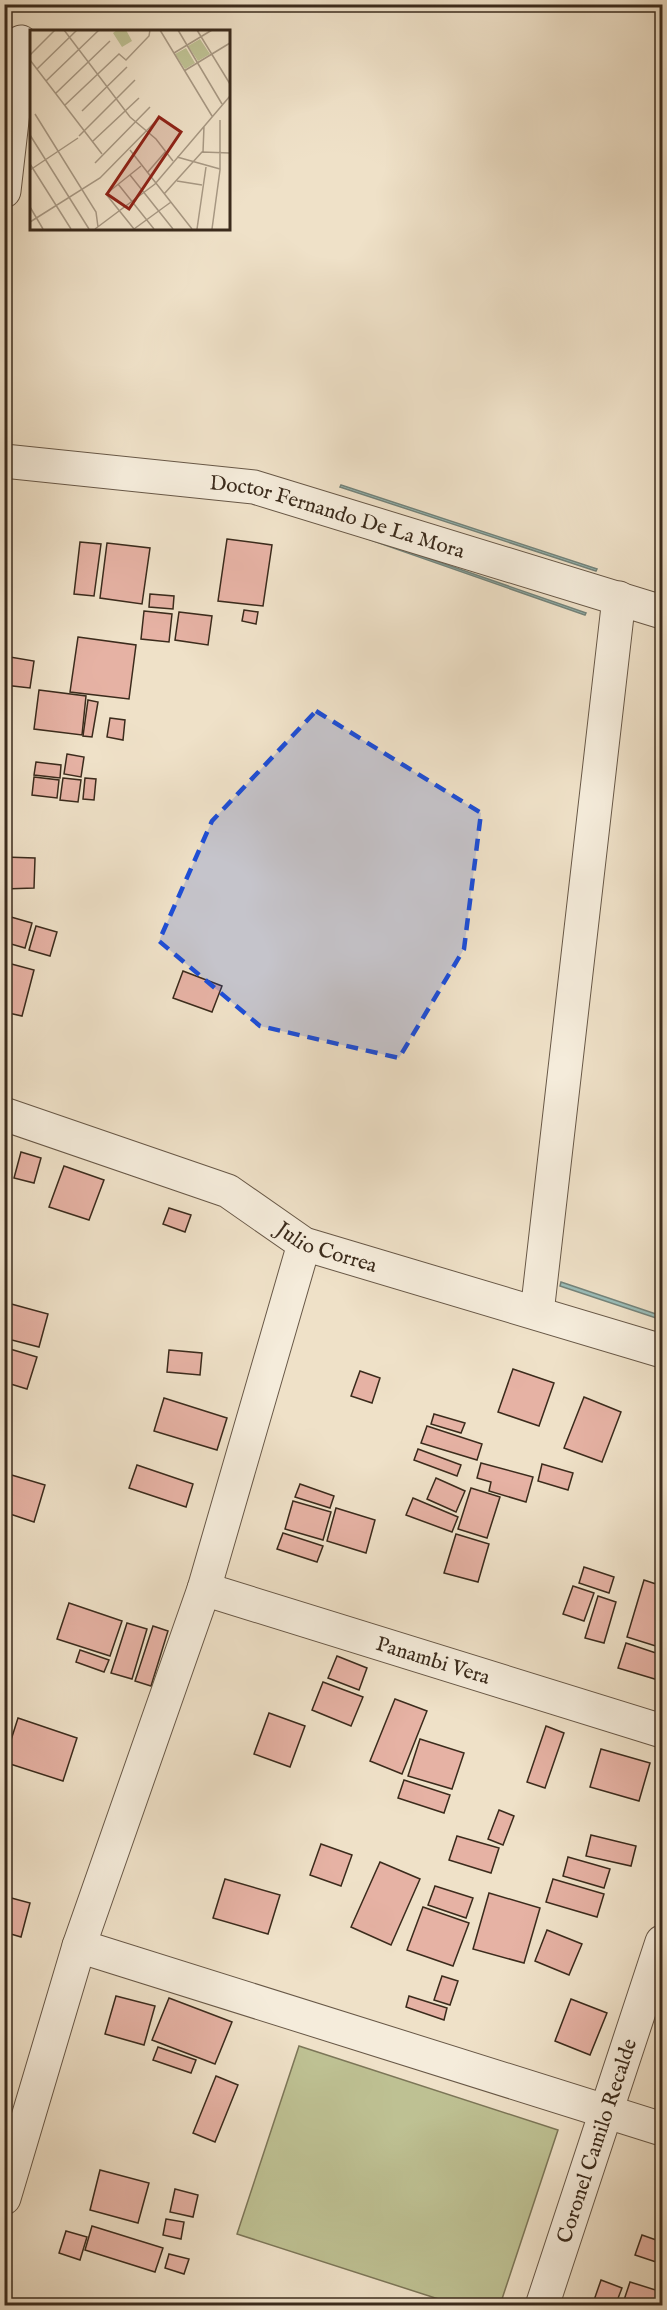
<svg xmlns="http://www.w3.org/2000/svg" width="667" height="2310" viewBox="0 0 667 2310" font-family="'IM FELL English',serif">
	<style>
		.green { fill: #bec193; stroke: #7c7658; stroke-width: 1.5 }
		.water { fill: #9abdb8; stroke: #74837a; stroke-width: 1.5 }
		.building { fill: #e6b2a4; stroke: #3b2b1c; stroke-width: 1.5 }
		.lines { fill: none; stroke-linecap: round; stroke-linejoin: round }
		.minor-casing { stroke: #685847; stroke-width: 35 }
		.minor { stroke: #f5ecdb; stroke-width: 33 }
		.marked { fill: #1d4ed8; fill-opacity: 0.2; stroke: #1d4ed8; stroke-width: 4.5; stroke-dasharray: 12 8; stroke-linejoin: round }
		.labels { text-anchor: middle; stroke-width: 4.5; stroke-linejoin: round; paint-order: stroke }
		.street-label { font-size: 21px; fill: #3b2b1c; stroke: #f5ecdb }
		.inset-road { fill: none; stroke: #a79883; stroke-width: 1.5 }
		.view { fill: #8f2418; fill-opacity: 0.15; stroke: #8f2418; stroke-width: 3 }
		.inset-edge { fill: none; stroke: #3b2b1c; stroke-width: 3 }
	</style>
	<rect width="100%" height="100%" fill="#efe1c8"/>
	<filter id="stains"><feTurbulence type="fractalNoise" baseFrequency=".00333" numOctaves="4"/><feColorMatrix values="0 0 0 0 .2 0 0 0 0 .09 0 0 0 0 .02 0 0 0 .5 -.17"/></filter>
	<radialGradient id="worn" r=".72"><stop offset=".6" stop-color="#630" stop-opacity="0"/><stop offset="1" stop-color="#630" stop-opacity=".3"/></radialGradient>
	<path class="green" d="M299 2046 558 2130 500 2305H457L237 2234Z"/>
	<g class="water">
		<path d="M341 485 597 569 596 571 340 487Z"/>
		<path d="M335 526 586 613 585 615 333 527Z"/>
		<path d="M561 1282 662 1316V1320L560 1286Z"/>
	</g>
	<g class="building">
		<path d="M227 539 272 545 263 606 218 601Z"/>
		<path d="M80 542 101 544 94 596 74 594Z"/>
		<path d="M107 543 150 548 142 604 100 598Z"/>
		<path d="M150 594 174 596 173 609 149 607Z"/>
		<path d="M244 610 258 612 256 624 242 621Z"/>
		<path d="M144 611 172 614 169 642 141 639Z"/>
		<path d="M179 612 212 616 208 645 175 640Z"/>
		<path d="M78 637 136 645 129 699 70 692Z"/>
		<path d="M4 656 34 661 30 688 4 685Z"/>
		<path d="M39 690 86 696 82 735 34 729Z"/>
		<path d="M88 700 98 702 92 737 83 736Z"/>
		<path d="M110 718 125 720 123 740 107 737Z"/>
		<path d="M67 754 84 757 81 777 64 774Z"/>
		<path d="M36 762 61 765 60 778 34 775Z"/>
		<path d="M34 777 59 780 57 798 32 795Z"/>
		<path d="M63 778 81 780 78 802 60 800Z"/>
		<path d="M85 778 96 779 94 800 83 799Z"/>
		<path d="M4 857 35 858 34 888 4 889Z"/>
		<path d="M4 915 32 923 25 948 4 942Z"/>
		<path d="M36 926 57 932 50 956 29 950Z"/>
		<path d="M4 962 34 970 22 1016 4 1012Z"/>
		<path d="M183 971 222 986 212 1012 173 998Z"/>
		<path d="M21 1152 41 1158 34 1183 14 1178Z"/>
		<path d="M64 1166 104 1180 89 1220 49 1207Z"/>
		<path d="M169 1208 191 1215 185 1232 163 1224Z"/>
		<path d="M4 1302 48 1314 39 1347 4 1338Z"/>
		<path d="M10 1349 37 1357 27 1389 4 1382V1367Z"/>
		<path d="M169 1350 202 1353 200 1375 167 1372Z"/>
		<path d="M513 1369 554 1383 539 1426 498 1412Z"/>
		<path d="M360 1371 380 1378 372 1403 351 1396Z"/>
		<path d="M584 1397 621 1412 602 1462 564 1448Z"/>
		<path d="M164 1398 227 1418 217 1450 154 1431Z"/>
		<path d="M434 1414 465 1423 461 1433 431 1424Z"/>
		<path d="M427 1426 482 1444 477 1460 421 1443Z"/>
		<path d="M418 1449 461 1465 457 1476 414 1460Z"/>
		<path d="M481 1463 533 1477 526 1502 489 1491 491 1482 477 1478Z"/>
		<path d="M542 1464 573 1473 568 1490 538 1481Z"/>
		<path d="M137 1465 193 1484 186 1507 129 1488Z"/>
		<path d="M5 1473 45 1485 34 1522 4 1512Z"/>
		<path d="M436 1478 465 1491 456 1512 427 1499Z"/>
		<path d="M300 1484 334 1496 330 1508 295 1497Z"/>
		<path d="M471 1488 500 1497 487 1538 458 1529Z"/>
		<path d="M413 1498 458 1517 452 1532 406 1515Z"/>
		<path d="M293 1501 331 1512 323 1540 285 1529Z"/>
		<path d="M336 1508 375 1520 366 1553 327 1541Z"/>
		<path d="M283 1533 323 1546 317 1562 277 1549Z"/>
		<path d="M456 1534 489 1544 478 1582 444 1573Z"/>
		<path d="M584 1567 614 1577 609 1593 579 1583Z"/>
		<path d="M644 1580 662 1586V1648L627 1637Z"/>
		<path d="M573 1586 594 1593 584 1621 563 1614Z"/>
		<path d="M598 1596 616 1602 604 1643 585 1638Z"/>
		<path d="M69 1603 122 1621 110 1656 57 1639Z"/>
		<path d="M127 1623 147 1629 132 1679 111 1673Z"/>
		<path d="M153 1626 168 1631 151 1686 135 1681Z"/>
		<path d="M626 1643 662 1655 658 1680 618 1668Z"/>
		<path d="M80 1650 109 1660 104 1672 76 1662Z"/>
		<path d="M337 1656 367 1668 359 1690 328 1678Z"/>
		<path d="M323 1682 363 1697 351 1726 312 1710Z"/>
		<path d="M395 1699 427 1711 402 1774 370 1761Z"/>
		<path d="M269 1713 305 1726 290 1767 254 1754Z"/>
		<path d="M18 1718 77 1738 63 1781 4 1762Z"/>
		<path d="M546 1726 564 1733 545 1788 527 1782Z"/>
		<path d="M420 1739 464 1753 452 1789 408 1776Z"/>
		<path d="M601 1749 650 1763 639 1801 590 1787Z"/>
		<path d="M404 1780 450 1795 444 1813 398 1798Z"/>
		<path d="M499 1810 514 1816 503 1845 488 1839Z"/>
		<path d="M591 1835 636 1846 631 1866 586 1856Z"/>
		<path d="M457 1836 499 1848 491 1873 449 1860Z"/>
		<path d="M321 1844 352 1855 341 1886 310 1875Z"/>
		<path d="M568 1857 610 1869 604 1888 563 1876Z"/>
		<path d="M380 1862 420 1879 391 1945 351 1927Z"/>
		<path d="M225 1879 280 1895 268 1934 213 1918Z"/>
		<path d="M553 1879 604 1894 597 1917 546 1902Z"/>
		<path d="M435 1886 473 1898 466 1918 428 1905Z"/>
		<path d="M489 1893 540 1908 524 1963 473 1949Z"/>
		<path d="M4 1896 30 1903 21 1937 4 1932Z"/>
		<path d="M423 1907 469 1923 453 1966 407 1950Z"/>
		<path d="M547 1930 582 1944 569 1975 535 1961Z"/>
		<path d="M442 1976 458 1981 450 2005 434 2000Z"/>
		<path d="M116 1996 155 2006 144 2045 105 2034Z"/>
		<path d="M409 1996 447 2008 444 2020 406 2007Z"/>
		<path d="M169 1998 232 2022 215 2064 152 2040Z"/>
		<path d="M571 1999 607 2013 590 2055 555 2041Z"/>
		<path d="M158 2047 196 2060 191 2073 153 2060Z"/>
		<path d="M216 2076 238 2085 215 2142 193 2133Z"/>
		<path d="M100 2170 149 2183 138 2223 90 2210Z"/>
		<path d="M175 2189 198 2195 193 2217 170 2212Z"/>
		<path d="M166 2219 184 2222 181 2239 163 2235Z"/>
		<path d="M92 2226 163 2248 155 2272 85 2250Z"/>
		<path d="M66 2231 87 2237 80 2260 59 2253Z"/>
		<path d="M642 2235 662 2242V2264L635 2255Z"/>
		<path d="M169 2254 189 2259 184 2274 165 2268Z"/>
		<path d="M601 2280 622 2288 615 2306H592Z"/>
		<path d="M630 2282 662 2292V2306H622Z"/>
	</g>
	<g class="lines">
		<g class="minor-casing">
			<g id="minor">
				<path d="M4 191 21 42"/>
				<path id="s1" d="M4 461 254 487 662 612"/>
				<path id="s2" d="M4 1114 228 1191 304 1244 662 1351"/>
				<path d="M537 1313 619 598"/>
				<path id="s3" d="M204 1589 662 1731"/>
				<path d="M79 1946 662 2129"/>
				<path d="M4 2198 79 1946 204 1589 304 1244"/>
				<path id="s4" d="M542 2306 662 1942"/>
			</g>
		</g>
		<use href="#minor" class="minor"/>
	</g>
	<path class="marked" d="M316 711 481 813 464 949 399 1058 260 1026 159 941 212 821Z"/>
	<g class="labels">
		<g class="street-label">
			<text dy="7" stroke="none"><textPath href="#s1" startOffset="339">Doctor Fernando De La Mora</textPath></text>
			<text dy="7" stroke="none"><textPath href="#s2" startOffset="352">Julio Correa</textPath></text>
			<text dy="7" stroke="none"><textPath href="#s3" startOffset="240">Panambi Vera</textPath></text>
			<text dy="7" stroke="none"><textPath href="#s4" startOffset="174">Coronel Camilo Recalde</textPath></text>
		</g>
	</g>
	<g transform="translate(30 30)">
		<rect width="200" height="200" fill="#efe1c8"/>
		<path d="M87 0H96L102 11 92 17 83 3ZM170 9 180 24 168 31 158 16ZM156 18 165 33 155 39 145 24Z" fill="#bec193"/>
		<path class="inset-road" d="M34 0 100 87 126 109 143 131M130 0 182 86M148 0 192 74M167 0 200 54M144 23 182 0M0 25 25 0M0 30 72 124M7 39 47 0M154 41 200 13M16 51 69 0M26 63 80 11M35 75 89 24 96 30 119 6 120 0M52 81 97 37M5 84 66 182 68 197M0 105 59 199M49 106 105 50M63 111 109 68M100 120 162 199M173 122 174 96M147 127 190 139M65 133 120 77M0 134 41 199M0 140 48 108M117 143 136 121M100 145 143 199M147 151 172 155M88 154 124 199M134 164 172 122 200 123M0 177 13 199M0 192 70 148 128 89M65 199 125 154 200 66M104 199 76 164 111 136M104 199 141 172M167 199 176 137M182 199 190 140V90"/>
		<path class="view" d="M129 87 151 102 99 179 77 164Z"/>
		<rect width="200" height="200" class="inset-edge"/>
	</g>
	<rect width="667" height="2310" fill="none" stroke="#efe1c8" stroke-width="24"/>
	<rect x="6" y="6" width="655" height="2298" fill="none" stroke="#3b2b1c" stroke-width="3"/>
	<rect x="12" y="12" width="643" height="2286" fill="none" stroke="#3b2b1c" stroke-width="1.5"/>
	<rect width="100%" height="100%" filter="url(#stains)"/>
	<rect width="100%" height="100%" fill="url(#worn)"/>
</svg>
